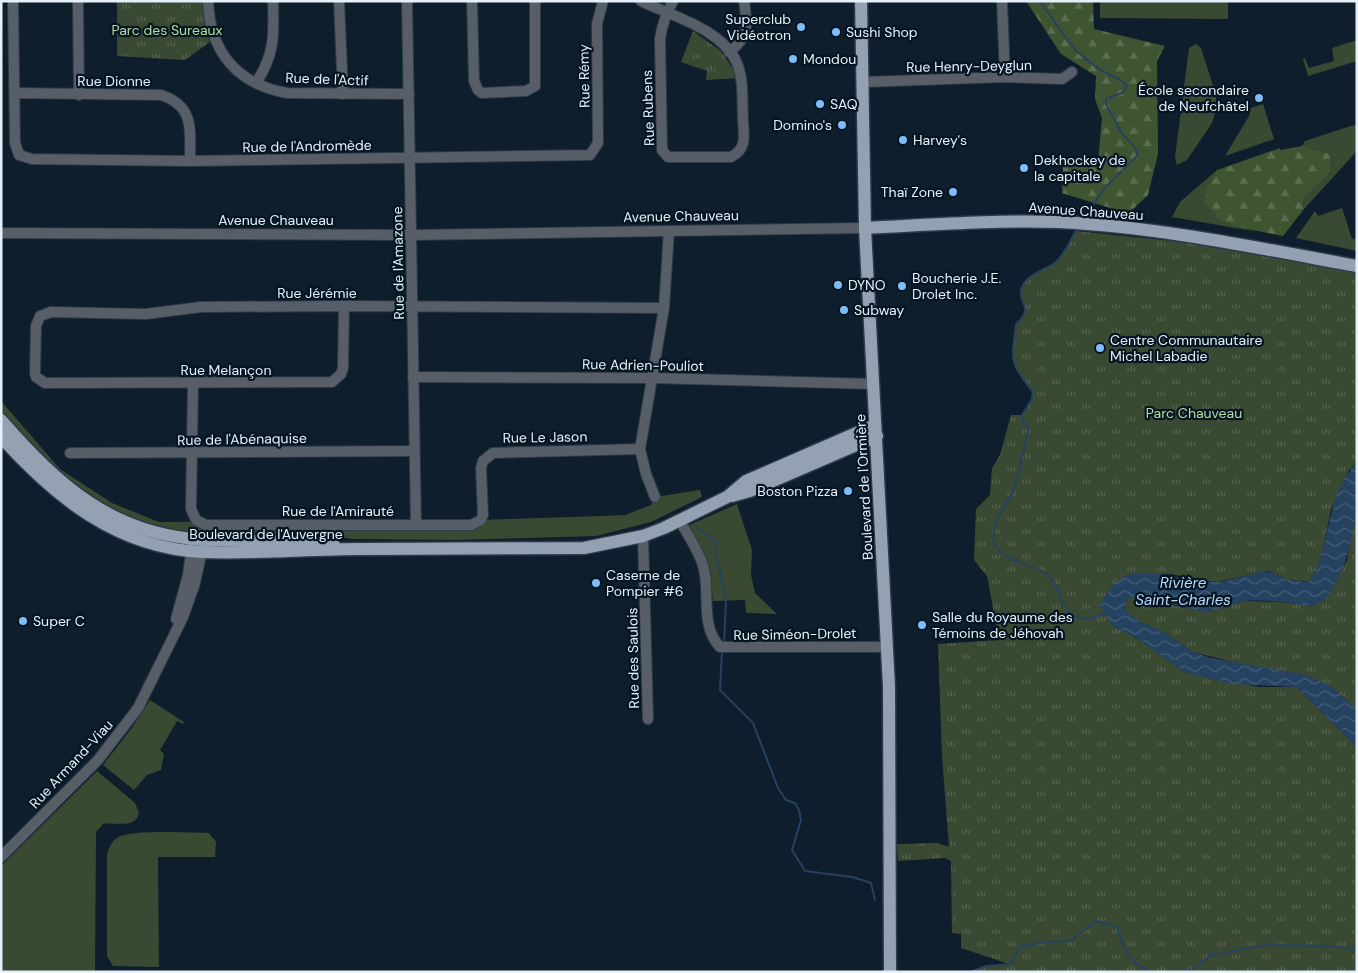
<svg xmlns="http://www.w3.org/2000/svg" width="1358" height="973" viewBox="0 0 1358 973" font-family="'DM Sans',sans-serif">
	<style>
		.grass { fill: #3a4932 }
		.forest { fill: url(#forest-firs) }
		.park { fill: url(#park-tufts) }
		.water { fill: url(#water-waves) }
		.lines { fill: none; stroke-linecap: round; stroke-linejoin: round }
		.stream { stroke: #254260; stroke-width: 2 }
		.minor-casing { stroke: #2d3b49; stroke-width: 12 }
		.major-casing { stroke: #2d3b49; stroke-width: 15 }
		.minor { stroke: #585e67; stroke-width: 10 }
		.major { stroke: #93a1b2; stroke-width: 12 }
		.poi-dot { fill: #7fbdfa; stroke: #061522; stroke-width: 2 }
		.labels { text-anchor: middle; stroke-width: 4.5; stroke-linejoin: round; paint-order: stroke }
		.poi-label { font-size: 14px; fill: #e6f0fa; stroke: #061522; text-anchor: start }
		.park-label { font-size: 14px; fill: #b6dd9f; stroke: #061522 }
		.street-label { font-size: 14px; fill: #e6f0fa; stroke: #061522 }
		.water-label { font-size: 15px; font-style: italic; fill: #bad8f8; stroke: #061522 }
	</style>
	<defs>
		<pattern id="forest-firs" width="22" height="20" patternUnits="userSpaceOnUse" patternTransform="scale(1.25)"><rect width="22" height="20" fill="#3f5531"/><path d="M5 1l3.5 6h-7zM16 11l3.5 6h-7z" fill="#5b6e50"/></pattern>
		<pattern id="park-tufts" width="24" height="20" patternUnits="userSpaceOnUse" patternTransform="scale(1.25)"><rect width="24" height="20" fill="#3a4932"/><path d="M3 7l-1-3M5 7V3M7 7l1-3M15 17l-1-3M17 17v-4M19 17l1-3" fill="none" stroke="#566451"/></pattern>
		<pattern id="water-waves" width="16" height="10" patternUnits="userSpaceOnUse" patternTransform="scale(1.25)"><rect width="16" height="10" fill="#254260"/><path d="M0 5q4-4 8 0t8 0" fill="none" stroke="#455e78"/></pattern>
	</defs>
	<rect width="100%" height="100%" fill="#0f1e2c"/>
	<g class="grass">
		<path d="M1100 1H1228V19L1100 18Z"/>
		<path d="M1357 40V61L1308 76 1303 59 1305 58 1309 68 1334 61 1332 48Z"/>
		<path d="M1196 44 1201 48 1216 95V110L1212 123 1187 160 1177 165 1175 157 1189 48Z"/>
		<path d="M1263 104 1274 139 1225 156 1249 116 1251 108Z"/>
		<path d="M1357 124V151L1304 209 1303 198 1330 173V154L1302 146 1305 141Z"/>
		<path d="M1217 170 1207 186 1237 227 1258 232 1172 217 1180 202Z"/>
		<path d="M1342 208 1352 239 1357 238V251L1296 238 1315 211 1318 216Z"/>
		<path d="M1 401 60 469 112 503 159 522 481 520 603 516 625 515 651 505 655 497 700 490 702 497 651 522 596 536 453 540 353 539 323 535 231 533 194 534 142 522 98 502 79 491 37 451 1 412Z"/>
		<path d="M737 504 752 550 751 575 755 593 777 614 746 613 745 600 713 601C711 572 699 552 685 527Z"/>
		<path d="M150 700 184 722 183 724 177 721 160 750 164 754 161 770 147 775 134 790 103 765 131 729Z"/>
		<path d="M97 771 135 803 139 813C135 829 116 822 103 824L96 832 95 972H1V866Z"/>
		<path d="M209 833 216 842 215 857H158L159 967 113 966 107 956V854C109 848 111 842 117 838 130 829 191 833 209 833Z"/>
	</g>
	<g class="forest">
		<path d="M1026 1H1093L1094 29 1165 46 1157 61 1158 154 1148 195 1131 211H1120L1062 193 1063 166 1088 167 1098 161 1102 118 1095 99 1096 76 1061 54Z"/>
		<path d="M1302 146 1330 154V173L1303 198 1304 209 1283 236 1237 227 1220 220 1204 202 1207 186 1217 170 1280 148V150Z"/>
	</g>
	<g class="park">
		<path d="M117 1H204L205 27 210 42 185 60 117 56Z"/>
		<path d="M693 31 721 51 739 78 706 80 707 71 681 62Z"/>
		<path d="M1076 231 1230 247 1357 271V462L1349 470 1331 510 1320 563 1310 582 1286 579 1268 571 1216 582 1170 574H1131L1112 625 1138 639 1184 672 1259 687H1296L1357 747V972H970L986 966 1009 964 961 948V934L952 933 951 861 945 858 898 861 897 844 937 843 949 847 942 756 938 644 999 640 987 576 974 560 976 509 990 495 992 468 1000 455 1011 415H1022L1032 399 1033 392C1009 363 1011 360 1016 324 1037 307 1015 305 1023 286 1029 271 1047 271 1057 261 1065 253 1071 240 1076 231Z"/>
		<path d="M1357 505V710L1332 687 1193 652 1165 633 1141 622 1125 612 1127 598 1138 595 1176 606 1207 611 1245 601 1281 602 1313 606 1347 561Z"/>
	</g>
	<path class="water" d="M1357 462C1357 503 1356 543 1337 581 1332 590 1326 603 1314 605 1306 607 1293 603 1284 602 1272 601 1258 600 1246 601 1232 603 1218 612 1205 611 1180 610 1149 592 1127 598L1125 611 1141 622 1165 633 1193 652 1211 658 1307 675 1332 687 1357 710V747L1296 687 1232 684 1184 672 1138 639 1112 625 1100 606C1124 548 1172 584 1217 582 1230 581 1260 570 1269 572 1275 573 1281 578 1287 579 1294 581 1302 581 1310 582 1332 544 1325 495 1357 462Z"/>
	<g class="lines">
		<g class="stream">
			<path d="M1040 1C1062 30 1068 50 1101 70 1109 76 1121 77 1127 86L1122 93 1106 99V104L1122 134 1135 147 1138 155 1102 191 1091 209"/>
			<path d="M1077 229C1071 239 1065 254 1056 262 1046 270 1032 272 1024 283 1012 302 1038 305 1016 324 1012 361 1008 361 1033 392L1032 399 1022 415 1023 421 1029 428C1023 449 1020 475 1011 495 1003 510 992 522 994 540 996 561 1033 564 1047 574 1059 583 1062 610 1073 616 1085 622 1095 617 1106 613"/>
			<path d="M698 528 716 541 715 550 726 599 724 644"/>
			<path d="M722 651 720 690 753 723 778 788 786 800 795 803 799 810 801 820 792 850 805 871 852 877 871 883 875 900"/>
			<path d="M970 972 986 966 1010 964 1021 946 1046 942 1071 941 1096 921 1117 927C1125 951 1128 964 1154 972"/>
			<path d="M1178 972 1193 970 1211 955 1267 945 1330 946 1357 950"/>
		</g>
		<g class="minor-casing">
			<g id="minor">
				<path d="M13 1 15 143 19 155 32 159 190 161 590 155 598 143 597 24 603 1"/>
				<path d="M78 1 79 95"/>
				<path d="M208 1C210 52 237 84 287 93L409 94"/>
				<path d="M339 1 343 94"/>
				<path d="M407 1 416 525"/>
				<path d="M472 1 474 81 478 90 482 93 526 91 535 86V1"/>
				<path d="M641 1C672 16 722 29 737 63 744 81 742 102 743 121 744 136 747 149 731 157H668L662 150 660 39C662 25 666 14 673 1"/>
				<path d="M1002 1 1005 77"/>
				<path d="M729 52C750 37 747 24 744 1"/>
				<path d="M864 82 1005 77 1062 79 1072 72"/>
				<path d="M256 83C275 54 274 35 273 1"/>
				<path d="M15 93 161 95C195 106 190 131 190 161"/>
				<path d="M1 233 410 235 865 228"/>
				<path d="M344 306 343 368 341 374 332 382 45 383 36 377 35 373 36 326 40 316 51 312 146 314 201 307 344 306 664 308"/>
				<path d="M413 377 653 378 873 384"/>
				<path d="M193 383 191 509 196 520 206 525H471L481 520 483 515 481 468 483 461 493 453 640 449"/>
				<path d="M70 453 414 451"/>
				<path d="M655 497 646 474 640 449 664 308 669 231"/>
				<path d="M680 521C688 536 700 552 704 569 710 595 700 626 720 647H887"/>
				<path d="M643 536 648 719"/>
				<path d="M176 619 188 575 192 545"/>
				<path d="M1 857 98 760 138 708 183 617 195 583 203 546"/>
			</g>
		</g>
		<g class="major-casing">
			<g id="major">
				<path d="M861 1 865 228 889 687 890 972"/>
				<path d="M865 228C929 225 994 220 1058 222 1159 227 1258 248 1357 266"/>
				<path d="M1 420C59 486 112 535 205 540 248 542 291 539 334 545"/>
				<path d="M1 437C55 497 117 548 202 552 255 554 308 549 361 549 435 548 509 549 584 548L643 536 664 528 727 497 746 481 875 425"/>
				<path d="M732 496 750 491 877 436"/>
			</g>
		</g>
		<use href="#minor" class="minor"/>
		<use href="#major" class="major"/>
	</g>
	<g class="poi-dot">
		<circle cx="801" cy="27" r="5"/>
		<circle cx="836" cy="32" r="5"/>
		<circle cx="793" cy="59" r="5"/>
		<circle cx="1259" cy="98" r="5"/>
		<circle cx="820" cy="104" r="5"/>
		<circle cx="842" cy="125" r="5"/>
		<circle cx="903" cy="140" r="5"/>
		<circle cx="1024" cy="168" r="5"/>
		<circle cx="953" cy="192" r="5"/>
		<circle cx="838" cy="285" r="5"/>
		<circle cx="902" cy="286" r="5"/>
		<circle cx="844" cy="310" r="5"/>
		<circle cx="1100" cy="348" r="5"/>
		<circle cx="848" cy="491" r="5"/>
		<circle cx="596" cy="583" r="5"/>
		<circle cx="23" cy="621" r="5"/>
		<circle cx="922" cy="625" r="5"/>
	</g>
	<g class="labels">
		<g class="poi-label">
			<text x="791" y="24" text-anchor="end">Superclub<tspan x="791" dy="16">Vidéotron</tspan></text>
			<text x="846" y="37">Sushi Shop</text>
			<text x="803" y="64">Mondou</text>
			<text x="1249" y="95" text-anchor="end">École secondaire<tspan x="1249" dy="16">de Neufchâtel</tspan></text>
			<text x="830" y="109">SAQ</text>
			<text x="832" y="130" text-anchor="end">Domino's</text>
			<text x="913" y="145">Harvey's</text>
			<text x="1034" y="165">Dekhockey de<tspan x="1034" dy="16">la capitale</tspan></text>
			<text x="943" y="197" text-anchor="end">Thaï Zone</text>
			<text x="912" y="283">Boucherie J.E.<tspan x="912" dy="16">Drolet Inc.</tspan></text>
			<text x="848" y="290">DYNO</text>
			<text x="854" y="315">Subway</text>
			<text x="1110" y="345">Centre Communautaire<tspan x="1110" dy="16">Michel Labadie</tspan></text>
			<text x="838" y="496" text-anchor="end">Boston Pizza</text>
			<text x="606" y="580">Caserne de<tspan x="606" dy="16">Pompier #6</tspan></text>
			<text x="932" y="622">Salle du Royaume des<tspan x="932" dy="16">Témoins de Jéhovah</tspan></text>
			<text x="33" y="626">Super C</text>
		</g>
		<g class="park-label">
			<text x="167" y="35">Parc des Sureaux</text>
			<text x="1194" y="418">Parc Chauveau</text>
		</g>
		<g class="street-label">
			<text transform="translate(969 66) rotate(-1)" y="5">Rue Henry-Deyglun</text>
			<text transform="translate(584 76) rotate(-91)" y="5">Rue Rémy</text>
			<text transform="translate(327 79) rotate(2)" y="5">Rue de l'Actif</text>
			<text x="114" y="86">Rue Dionne</text>
			<text transform="translate(648 108) rotate(-92)" y="5">Rue Rubens</text>
			<text transform="translate(307 146) rotate(-1)" y="5">Rue de l'Andromède</text>
			<text transform="translate(1086 211) rotate(4)" y="5">Avenue Chauveau</text>
			<text transform="translate(681 216) rotate(-1)" y="5">Avenue Chauveau</text>
			<text x="276" y="225">Avenue Chauveau</text>
			<text transform="translate(398 263) rotate(-91)" y="5">Rue de l'Amazone</text>
			<text x="317" y="298">Rue Jérémie</text>
			<text transform="translate(643 365) rotate(1)" y="5">Rue Adrien-Pouliot</text>
			<text x="226" y="375">Rue Melançon</text>
			<text transform="translate(545 437) rotate(-1)" y="5">Rue Le Jason</text>
			<text transform="translate(242 439) rotate(-1)" y="5">Rue de l'Abénaquise</text>
			<text transform="translate(864 487) rotate(-93)" y="5">Boulevard de l'Ormière</text>
			<text x="338" y="516">Rue de l'Amirauté</text>
			<text x="266" y="539">Boulevard de l'Auvergne</text>
			<text transform="translate(795 634) rotate(-1)" y="5">Rue Siméon-Drolet</text>
			<text transform="translate(633 658) rotate(-91)" y="5">Rue des Saulois</text>
			<text transform="translate(71 764) rotate(-47)" y="5">Rue Armand-Viau</text>
		</g>
		<g class="water-label">
			<text x="1183" y="588">Rivière<tspan x="1183" dy="17">Saint-Charles</tspan></text>
		</g>
	</g>
	<rect width="1358" height="973" fill="none" stroke="#e6f0fa" stroke-width="5"/>
</svg>
